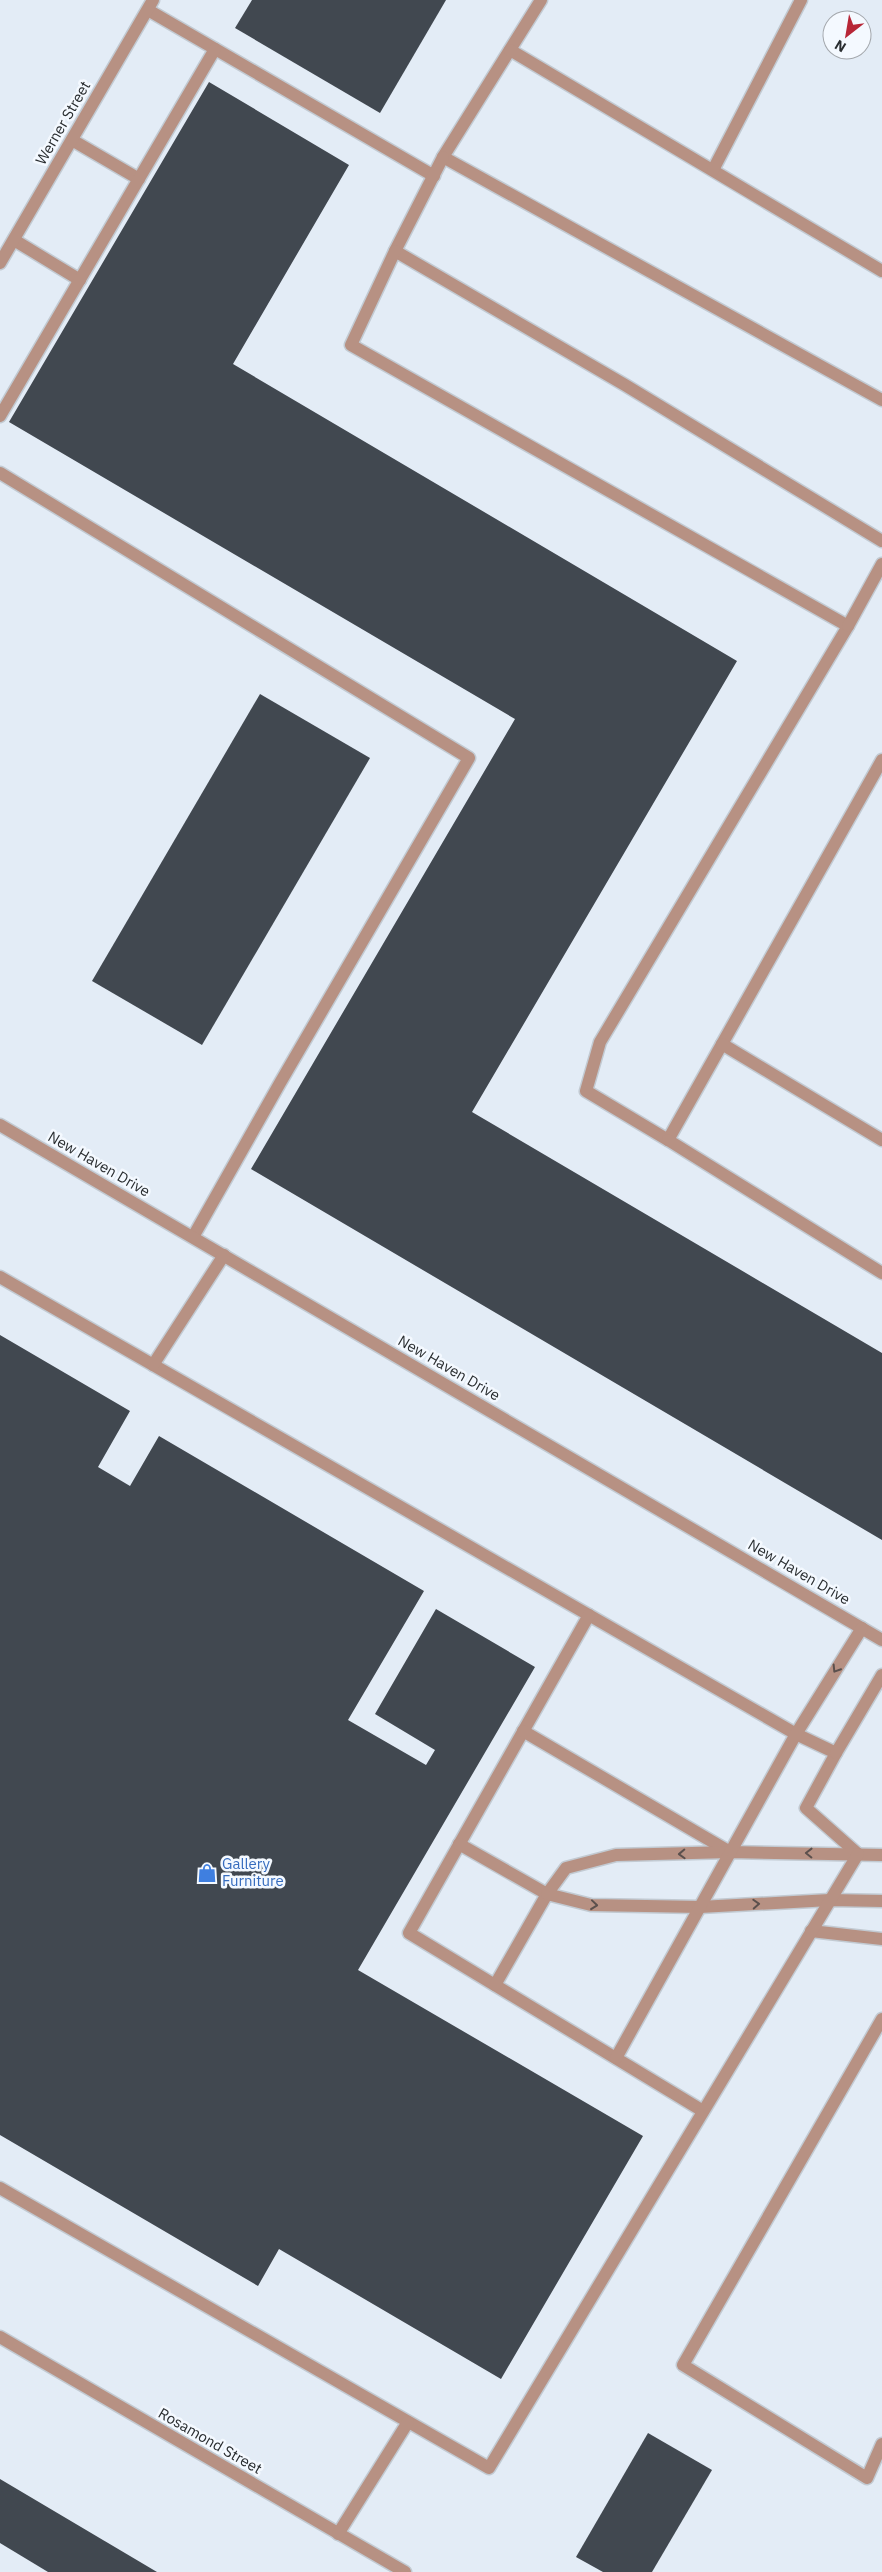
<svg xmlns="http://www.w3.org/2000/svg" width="882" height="2572" viewBox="0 0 882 2572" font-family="'IBM Plex Sans',sans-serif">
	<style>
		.building { fill: #414850 }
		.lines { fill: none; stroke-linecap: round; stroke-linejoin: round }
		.minor-casing { stroke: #c2cad2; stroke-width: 15 }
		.minor { stroke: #b79183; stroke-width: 12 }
		.oneway { stroke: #5b504d }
		.labels { text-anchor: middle; stroke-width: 5; stroke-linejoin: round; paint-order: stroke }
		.street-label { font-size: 15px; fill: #292d30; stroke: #f4f9ff }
		.shop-label { font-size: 15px; fill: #366cbe; stroke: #f4f9ff; text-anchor: start }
	</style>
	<rect width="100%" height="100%" fill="#e3ecf6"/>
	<g class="building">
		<path d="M252 0H446L380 113 235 28Z"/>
		<path d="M209 82 349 165 233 364 737 661 472 1112 882 1353V1540L251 1169 515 719 9 422Z"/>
		<path d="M260 694 370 758 202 1045 92 981Z"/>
		<path d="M0 1335 130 1411 98 1467 130 1486 159 1436 424 1591 348 1720 426 1765 435 1750 375 1714 436 1609 535 1667 358 1970 643 2136 501 2379 279 2249 258 2286 0 2135Z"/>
		<path d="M648 2433 712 2470 652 2572H603L576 2557Z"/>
		<path d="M0 2479 157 2572H48L0 2543Z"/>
	</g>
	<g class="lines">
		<g class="minor-casing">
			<g id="minor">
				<path d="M541 0 443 157 882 400"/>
				<path d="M148 10 434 176"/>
				<path d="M510 50 882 271"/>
				<path d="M72 140 139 179"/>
				<path d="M443 157 395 251 625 385 882 541"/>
				<path d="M713 170 801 0"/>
				<path d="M14 240 80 280"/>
				<path d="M395 251 351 345 848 626 600 1042 586 1091 668 1140 882 760"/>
				<path d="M0 263 153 0"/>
				<path d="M0 416 215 49"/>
				<path d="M0 473 469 758 280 1083 193 1237"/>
				<path d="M848 626 882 564"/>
				<path d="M722 1044 882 1140"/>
				<path d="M0 1125 882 1640"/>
				<path d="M668 1140 882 1273"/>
				<path d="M0 1277 796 1734 836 1753 806 1808 858 1854"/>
				<path d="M153 1365 224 1255"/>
				<path d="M589 1615 409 1933 703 2111"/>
				<path d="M523 1731 730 1852"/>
				<path d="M836 1753 882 1675"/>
				<path d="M459 1844 547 1894 495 1985"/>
				<path d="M882 1855 730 1852 616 1855 566 1868 547 1894 591 1905 700 1907 830 1900 882 1901"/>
				<path d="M811 1931 882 1939"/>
				<path d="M882 2019 683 2365 867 2478 882 2444"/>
				<path d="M616 2058 796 1734 862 1628"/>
				<path d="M0 2188 489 2468 858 1854"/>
				<path d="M0 2337 405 2572"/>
				<path d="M338 2534 408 2422"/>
			</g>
		</g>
		<use href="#minor" class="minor"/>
	</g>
	<defs><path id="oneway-chevron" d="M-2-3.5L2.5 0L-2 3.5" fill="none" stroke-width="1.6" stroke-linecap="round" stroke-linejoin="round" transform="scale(1.25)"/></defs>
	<g class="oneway">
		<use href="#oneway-chevron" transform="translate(836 1669) rotate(122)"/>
		<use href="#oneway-chevron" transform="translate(809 1853) rotate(-179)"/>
		<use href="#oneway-chevron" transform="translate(682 1854) rotate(178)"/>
		<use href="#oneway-chevron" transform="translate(756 1904) rotate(-3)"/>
		<use href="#oneway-chevron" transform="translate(594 1905) rotate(6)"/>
	</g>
	<defs>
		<g id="shop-bare" transform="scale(1.5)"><path d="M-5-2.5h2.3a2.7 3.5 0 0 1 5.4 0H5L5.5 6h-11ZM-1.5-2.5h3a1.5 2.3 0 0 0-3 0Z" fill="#3f7fe0" stroke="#f4f9ff" stroke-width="2.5" paint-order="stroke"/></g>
	</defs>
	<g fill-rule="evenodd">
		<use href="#shop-bare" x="207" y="1873"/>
	</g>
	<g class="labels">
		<g class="street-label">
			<text transform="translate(63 123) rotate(-60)" y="5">Werner Street</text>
			<text transform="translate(99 1164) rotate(30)" y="5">New Haven Drive</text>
			<text transform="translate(449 1368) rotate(30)" y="5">New Haven Drive</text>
			<text transform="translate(799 1572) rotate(30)" y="5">New Haven Drive</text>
			<text transform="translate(210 2441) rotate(30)" y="5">Rosamond Street</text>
		</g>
		<g class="shop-label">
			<text x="222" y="1869">Gallery<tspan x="222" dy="17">Furniture</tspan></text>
		</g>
	</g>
	<g transform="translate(847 35) rotate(211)"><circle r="24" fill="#f4f9ff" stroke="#a3a7ac"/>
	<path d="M0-4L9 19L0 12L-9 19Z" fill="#b72637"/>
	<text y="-8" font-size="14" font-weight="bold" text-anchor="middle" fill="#292d30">N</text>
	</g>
</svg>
